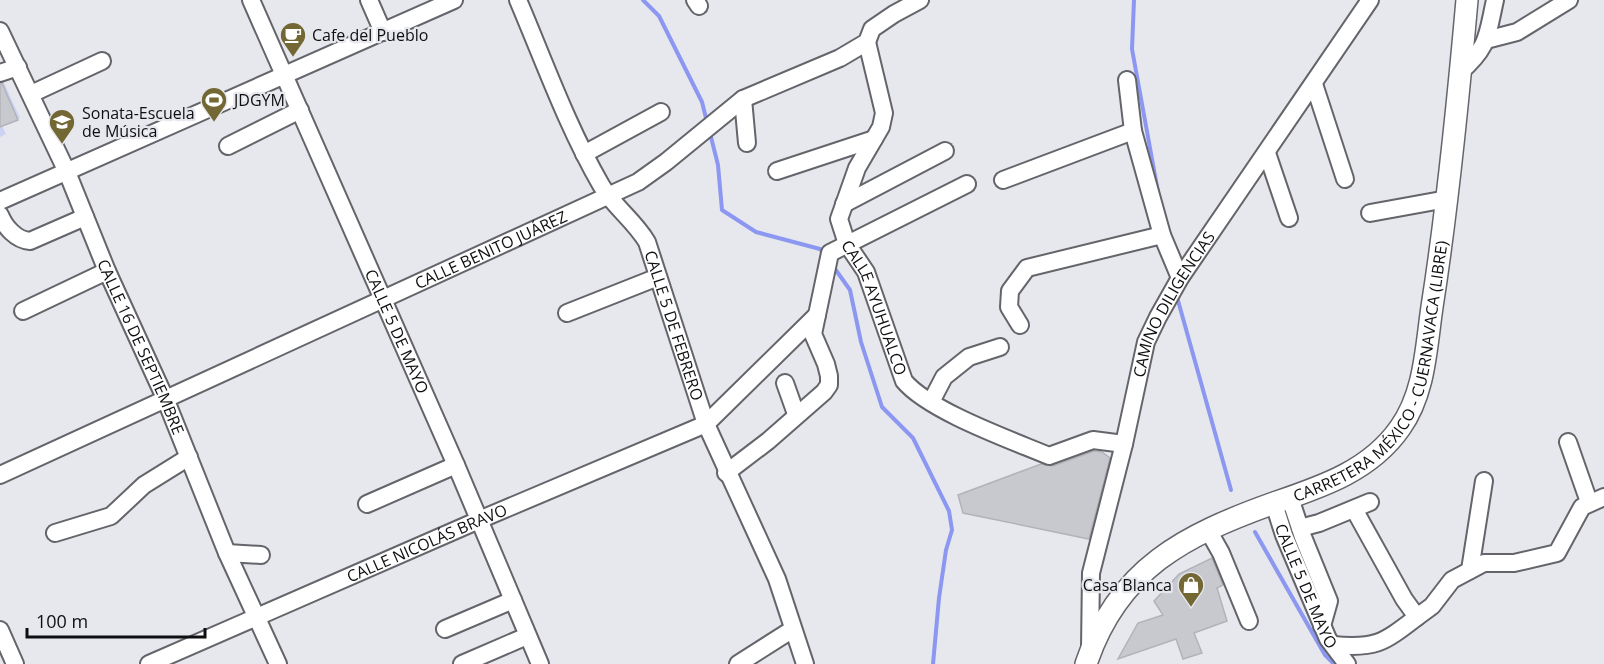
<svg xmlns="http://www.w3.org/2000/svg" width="1604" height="664" viewBox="0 0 1604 664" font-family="'Open Sans',sans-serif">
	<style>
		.green { fill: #cbd2f4 }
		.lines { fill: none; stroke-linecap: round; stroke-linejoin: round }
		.stream { stroke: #8b97f0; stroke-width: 4 }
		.building { fill: #c8c9cf; stroke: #b2b3b8; stroke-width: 1.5 }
		.minor-casing { stroke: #64656a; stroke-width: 20 }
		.major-casing { stroke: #64656a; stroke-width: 24 }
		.minor { stroke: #fff; stroke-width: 16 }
		.major { stroke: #fff; stroke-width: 21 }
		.labels { text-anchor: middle; stroke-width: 4.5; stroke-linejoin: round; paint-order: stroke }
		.poi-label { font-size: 16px; fill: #0f0f11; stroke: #e7e8ee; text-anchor: start }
		.street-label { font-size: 16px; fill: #0f0f11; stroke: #e7e8ee }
	</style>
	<rect width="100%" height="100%" fill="#e7e8ee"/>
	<path class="green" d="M0 74 20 118 2 126 6 134 0 137Z"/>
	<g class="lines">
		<g class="stream">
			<path d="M643 0 659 16 702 102 707 122"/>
			<path d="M1134 0 1132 49 1158 192"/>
			<path d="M710 133 718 165 722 210 756 232 820 249 825 255"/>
			<path d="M833 266 850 290 861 342 882 407 913 438 949 511 952 530 946 550 939 598 933 664"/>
			<path d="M1177 297 1231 490"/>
			<path d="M1255 532 1325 655 1334 664"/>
		</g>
	</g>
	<g class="building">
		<path d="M0 83H2L18 120 0 127Z"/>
		<path d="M1094 451 1102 452 1110 458 1089 539 963 513 958 495 1041 464 1053 466Z"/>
		<path d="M1212 558 1223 585 1217 588 1227 621 1194 633 1202 653 1183 659 1176 639 1118 659 1138 623 1163 615 1154 601 1179 574Z"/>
	</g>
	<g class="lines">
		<g class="minor-casing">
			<g id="minor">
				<path id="s1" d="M251 0 456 465 540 664"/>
				<path d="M369 0 383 32"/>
				<path id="s2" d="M518 0C544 61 567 126 601 185 613 206 634 220 647 242L706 424 777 579 805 664"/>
				<path d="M695 0 699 6"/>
				<path id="s3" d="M0 31 67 172 107 271 165 398 227 553 278 664"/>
				<path d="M1486 40 1517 32 1569 0"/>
				<path id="s4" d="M867 42 884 113 881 127 857 168 839 219 847 244 866 272 904 381C929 411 1011 440 1049 456L1093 440 1124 444"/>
				<path d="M0 73 18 67"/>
				<path d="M1459 73C1489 47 1487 36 1495 0"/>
				<path d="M1127 80 1133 131 1162 235 1180 278"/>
				<path d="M1314 84 1345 179"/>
				<path d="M31 94 102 61"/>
				<path d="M743 99 747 143"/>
				<path d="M228 146 300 110"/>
				<path d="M1267 153 1289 218"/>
				<path d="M584 154 661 112"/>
				<path d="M777 171 874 139"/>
				<path d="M1003 180 1133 131"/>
				<path d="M0 201 454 0"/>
				<path d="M844 204 945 151"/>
				<path d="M1370 213 1447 199"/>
				<path d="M0 215C5 227 16 240 30 241L85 217"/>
				<path d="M23 311 107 271"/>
				<path d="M567 313 658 277"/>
				<path d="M1020 325 1009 307 1010 291 1027 268 1162 235"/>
				<path d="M785 383 796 414"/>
				<path d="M931 402 944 377 969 357 1000 347"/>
				<path d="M1568 442 1589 502"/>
				<path d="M726 473 768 441 824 392 829 385V376L826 364 813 334 830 253 967 184"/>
				<path id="s5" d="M0 475 638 182 666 162 743 99 840 58 867 42 872 29 894 14 920 0"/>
				<path d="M1290 498 1303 537 1329 601 1322 626"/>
				<path d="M367 504 456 465"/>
				<path id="s6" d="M1274 504 1284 535 1328 639 1347 664"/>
				<path d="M1354 509 1404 599 1417 617 1432 606 1452 580 1484 563H1514L1557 553 1582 507 1604 497"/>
				<path d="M1300 528 1319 523 1370 502"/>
				<path d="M1208 530 1221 553 1249 621"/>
				<path d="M55 533 111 516 144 485 189 457"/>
				<path d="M227 553 261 555"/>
				<path d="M1470 570 1484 481"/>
				<path d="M445 629 513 600"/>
				<path d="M0 630 15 664"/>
				<path d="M1333 645C1376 649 1383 643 1417 617"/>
				<path id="s7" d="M1090 648 1091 573 1124 444 1146 342 1158 317 1180 278 1370 0"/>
				<path id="s8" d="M149 664 479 520 706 424 817 315"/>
				<path d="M462 664 527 636"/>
				<path d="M738 664 793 629"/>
			</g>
		</g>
		<g class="major-casing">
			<g id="major">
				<path id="s9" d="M1086 664C1118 568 1185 535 1274 503 1321 487 1370 471 1400 428 1425 393 1426 348 1432 307 1448 205 1458 102 1467 0"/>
			</g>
		</g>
		<use href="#minor" class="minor"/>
		<use href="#major" class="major"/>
	</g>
	<defs>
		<g id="cafe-pin" transform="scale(1.35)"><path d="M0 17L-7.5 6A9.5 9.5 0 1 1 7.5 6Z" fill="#736734" stroke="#e7e8ee"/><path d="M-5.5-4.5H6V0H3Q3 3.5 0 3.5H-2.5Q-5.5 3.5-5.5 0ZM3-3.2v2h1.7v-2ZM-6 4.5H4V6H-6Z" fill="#fff"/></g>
		<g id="stadium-pin" transform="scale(1.35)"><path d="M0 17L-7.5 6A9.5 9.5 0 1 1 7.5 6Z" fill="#736734" stroke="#e7e8ee"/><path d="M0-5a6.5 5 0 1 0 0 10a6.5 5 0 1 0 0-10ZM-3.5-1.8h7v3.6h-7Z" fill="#fff"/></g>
		<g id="school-pin" transform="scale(1.35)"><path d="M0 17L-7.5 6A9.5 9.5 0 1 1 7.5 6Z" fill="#736734" stroke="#e7e8ee"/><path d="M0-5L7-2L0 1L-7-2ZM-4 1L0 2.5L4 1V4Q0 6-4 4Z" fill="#fff"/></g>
		<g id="shop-pin" transform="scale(1.35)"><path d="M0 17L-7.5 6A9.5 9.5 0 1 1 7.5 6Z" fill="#736734" stroke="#e7e8ee"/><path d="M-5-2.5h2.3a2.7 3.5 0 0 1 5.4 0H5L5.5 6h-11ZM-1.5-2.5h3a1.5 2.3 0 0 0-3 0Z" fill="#fff"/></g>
	</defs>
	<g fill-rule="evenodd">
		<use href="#cafe-pin" x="293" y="35"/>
		<use href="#stadium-pin" x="214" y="100"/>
		<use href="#school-pin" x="62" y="122"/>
		<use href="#shop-pin" x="1191" y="585"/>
	</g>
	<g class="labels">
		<g class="poi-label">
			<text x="312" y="41">Cafe del Pueblo</text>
			<text x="234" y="106">JDGYM</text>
			<text x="82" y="119">Sonata-Escuela<tspan x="82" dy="18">de Música</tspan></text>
			<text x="1172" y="591" text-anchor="end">Casa Blanca</text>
		</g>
		<g class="street-label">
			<text dy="6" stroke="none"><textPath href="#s5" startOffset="540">CALLE BENITO JUÁREZ</textPath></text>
			<text dy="6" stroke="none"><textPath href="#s7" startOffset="358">CAMINO DILIGENCIAS</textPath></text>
			<text dy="6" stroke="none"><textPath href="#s4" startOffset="285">CALLE AYUHUALCO</textPath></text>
			<text dy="6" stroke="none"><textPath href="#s2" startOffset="364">CALLE 5 DE FEBRERO</textPath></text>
			<text dy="6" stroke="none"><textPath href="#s1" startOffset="362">CALLE 5 DE MAYO</textPath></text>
			<text dy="6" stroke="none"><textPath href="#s3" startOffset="346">CALLE 16 DE SEPTIEMBRE</textPath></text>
			<text dy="6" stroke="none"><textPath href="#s9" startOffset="440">CARRETERA MÉXICO - CUERNAVACA (LIBRE)</textPath></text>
			<text dy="6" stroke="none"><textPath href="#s8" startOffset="303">CALLE NICOLÁS BRAVO</textPath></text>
			<text dy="6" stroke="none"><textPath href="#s6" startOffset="88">CALLE 5 DE MAYO</textPath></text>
		</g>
	</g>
	<path d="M27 628v9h178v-9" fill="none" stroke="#0f0f11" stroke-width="3"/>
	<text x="36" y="628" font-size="18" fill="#0f0f11" stroke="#e7e8ee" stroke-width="4.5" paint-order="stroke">100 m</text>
</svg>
